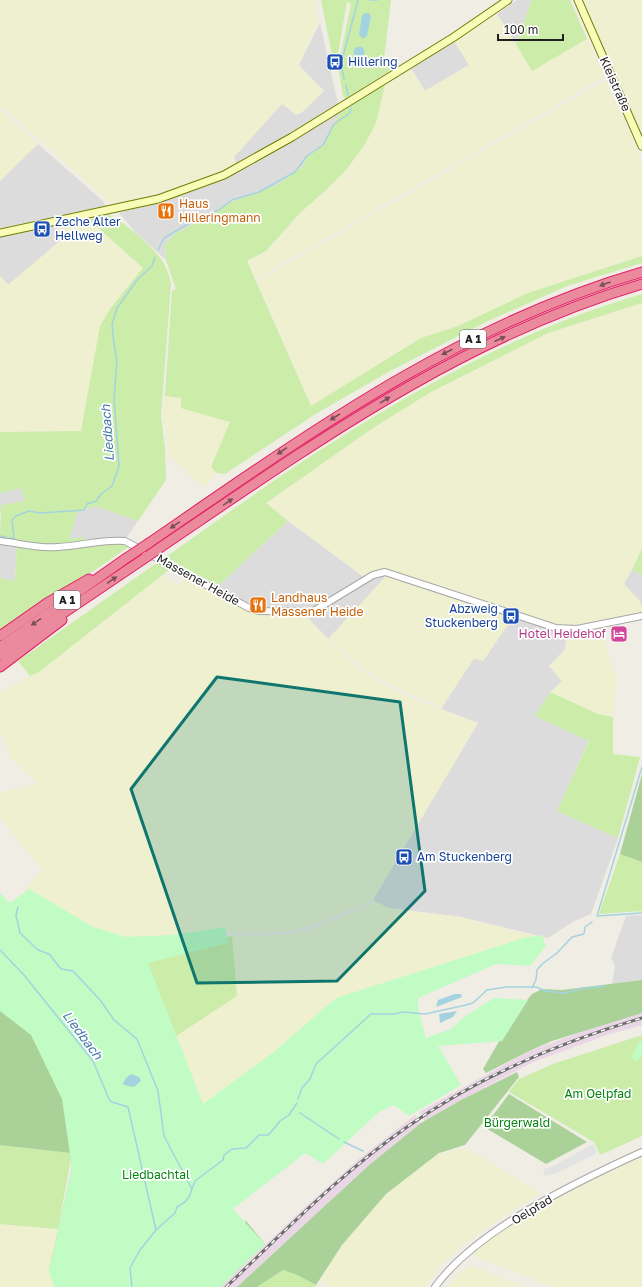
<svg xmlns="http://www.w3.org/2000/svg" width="642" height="1287" viewBox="0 0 642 1287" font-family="'Golos Text',sans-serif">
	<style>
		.residential { fill: #dddcdc }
		.industrial { fill: #ead7e6 }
		.farmland { fill: #eef0d0 }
		.grass { fill: #cbeda9 }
		.forest { fill: #aad298 }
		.park { fill: #c1fcc5 }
		.parking { fill: #e3e3e3 }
		.water { fill: #a4d3e0 }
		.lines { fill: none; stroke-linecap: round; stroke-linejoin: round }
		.stream { stroke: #a4d3e0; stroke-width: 1.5 }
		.tertiary-casing { stroke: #a6a6a6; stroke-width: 8 }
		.secondary-casing { stroke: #707d00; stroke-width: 9 }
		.motorway-casing { stroke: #e31e63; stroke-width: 11 }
		.tertiary { stroke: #fff; stroke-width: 6 }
		.secondary { stroke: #f9fcb7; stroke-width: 7 }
		.motorway { stroke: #eb8a9d; stroke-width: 9 }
		.rail-casing { stroke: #6d6d6d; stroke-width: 3 }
		.rail { stroke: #fff; stroke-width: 1.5; stroke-dasharray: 4.5; stroke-linecap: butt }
		.motorway-bridge-casing { stroke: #e31e63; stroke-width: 11; stroke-linecap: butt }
		.motorway-bridge { stroke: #eb8a9d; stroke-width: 9 }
		.oneway { fill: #7b4f58 }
		.marked { fill: #0f766e; fill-opacity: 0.2; stroke: #0f766e; stroke-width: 3; stroke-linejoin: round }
		.labels { text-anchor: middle; stroke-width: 3.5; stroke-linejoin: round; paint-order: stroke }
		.shield { fill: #fff; stroke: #626262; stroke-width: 1 }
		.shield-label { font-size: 11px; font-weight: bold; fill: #1f1f1f }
		.transit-label { font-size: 12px; fill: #164399; stroke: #fff; text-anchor: start }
		.street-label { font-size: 12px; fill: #1f1f1f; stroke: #fff }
		.food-label { font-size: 12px; fill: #c56008; stroke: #fff; text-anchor: start }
		.hotel-label { font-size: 12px; fill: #b23c85; stroke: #fff; text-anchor: end }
		.park-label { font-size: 12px; fill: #078410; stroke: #fff }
		.water-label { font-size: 13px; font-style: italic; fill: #4479ac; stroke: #fff }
	</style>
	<rect width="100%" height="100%" fill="#f0ede5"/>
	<g class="residential">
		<path d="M517 0H532L516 44 497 14Z"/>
		<path d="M320 23 340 113 323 146 308 156 302 167 277 185 234 201 175 234 165 245 166 260 136 233 119 213 202 188 239 171 234 157 282 103 296 115 301 113 324 91 299 65Z"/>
		<path d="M454 41 469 65 425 91 411 68Z"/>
		<path d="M38 144 103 201 105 206 0 228V181Z"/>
		<path d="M58 225 61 240 8 285 0 276V237Z"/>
		<path d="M21 488 25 501 2 505V512L0 513V493Z"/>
		<path d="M95 506 121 514 138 521 126 538 84 541V537L69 539 78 511Z"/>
		<path d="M288 521 364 577 374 571 386 576 328 640 305 615 252 612 213 591Z"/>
		<path d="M0 542 17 544 15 581 0 578Z"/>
		<path d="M632 570 642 575V606L624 584Z"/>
		<path d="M513 617 567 633 565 649 549 666 562 681 550 692 589 740 557 811 618 838 591 914 574 921 548 938 461 917 388 908 373 900 478 723 441 709 474 658 483 661Z"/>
		<path d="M642 915V980L612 984 615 966 611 958 626 916Z"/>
	</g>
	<g class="industrial">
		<path d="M642 1013V1025L607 1035 531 1063 461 1100 425 1121 419 1112 527 1052 603 1024Z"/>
		<path d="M415 1115 421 1123 368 1166 237 1287H221L303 1209 359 1159Z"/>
	</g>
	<g class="farmland">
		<path d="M0 0H315L318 23 298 65 324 91 301 113 296 114 282 104 234 157 236 164 187 185 113 205 0 105Z"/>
		<path d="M584 0H642V142L583 5Z"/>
		<path d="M497 14 532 71 587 39 605 77 256 279 247 261 267 251 300 213 326 190 347 169 365 144 378 116 385 84 411 68 425 91 469 65 454 41Z"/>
		<path d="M606 80 642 162V256L528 293 458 326 421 338 311 406 257 281Z"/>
		<path d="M0 109 38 144 0 181Z"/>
		<path d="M91 219 94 224 144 268 110 309 101 326 81 431 0 432V276L8 285 61 240 58 225Z"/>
		<path d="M642 303V548L624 584 639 600 642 606V614L567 626 552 623 393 572 381 569 364 577 265 503 373 428 431 392 548 333Z"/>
		<path d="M165 396 181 398V408L230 422 212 467 217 473 204 487 169 457 163 416Z"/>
		<path d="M162 575 179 585 184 576 252 612 305 615 354 665 380 683 411 698 478 723 373 900 313 925 283 932 231 933 220 927 158 942 99 935 24 890 43 870 0 818V792L39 784 11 759 0 731V692L39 672Z"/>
		<path d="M386 576 394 577 513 617 483 661 474 658 442 707 402 691 374 676 353 660 329 638Z"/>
		<path d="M601 626 610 660 617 677 613 717 598 714 550 692 562 681 549 666 560 657 565 649 567 633Z"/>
		<path d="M377 902 388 908 461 917 536 936 200 1110 173 1038 237 996 232 936 281 935 310 930Z"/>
		<path d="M467 1148 540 1193 479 1233 462 1246 442 1264 424 1287H329L320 1280 342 1245 386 1194 439 1153Z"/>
		<path d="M642 1152V1287H552L467 1253 520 1216Z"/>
		<path d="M0 1224 58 1229 53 1268 57 1287H0Z"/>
		<path d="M472 1266 518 1284 525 1287H448L457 1274Z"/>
	</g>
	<g class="grass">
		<path d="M321 0H391L384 59 391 70 345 99 343 96 338 67 351 4 347 2 337 59 333 60Z"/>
		<path d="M532 0H570L587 39 532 71 516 44Z"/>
		<path d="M385 84 376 123 365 144 347 169 326 190 300 213 266 251 247 261 311 406 421 338 458 326 528 293 642 256V263L567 286 486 322 390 371 314 415 225 474 217 473 211 467 230 422 181 408V398L165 396 172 291 176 289 166 260 165 245 175 234 234 201 277 185 302 167 308 156 323 146 340 113Z"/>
		<path d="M109 215C121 219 154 248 161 259 166 266 169 275 171 283L161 416 165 448 166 480 138 521 96 506 78 511 69 539 84 537V541L57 546 0 539 1 505 25 501 21 488 0 493V432L81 431 100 326 110 309 143 268 94 224 91 219Z"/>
		<path d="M642 294V303L548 333 431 392 373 428 266 503 288 521 218 586 166 557C223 517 279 475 338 439 433 379 534 325 642 294Z"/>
		<path d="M117 542 131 545C88 576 43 603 0 632V578L15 581 17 544 48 549Z"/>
		<path d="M642 548V575L632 570Z"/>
		<path d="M158 562 170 569 39 672 30 676 18 661Z"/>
		<path d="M550 692 598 714 613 717V754L640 757 618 838 557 811 589 741 535 716Z"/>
		<path d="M620 854 642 862V911L599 914Z"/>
		<path d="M232 936 237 996 173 1038 144 963 184 949Z"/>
		<path d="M642 1035V1136L600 1155 594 1142 509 1092 519 1079 553 1064Z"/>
		<path d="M0 1145 72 1153 58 1229 0 1224Z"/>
		<path d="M283 1270 297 1275 316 1285 315 1287H257Z"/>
	</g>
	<g class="forest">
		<path d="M642 774V862L620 854Z"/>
		<path d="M0 943 212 1250 246 1221 265 1244 220 1287 49 1271 72 1168 70 1153 0 1145Z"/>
		<path d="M642 980V1013L552 1041 527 1052 486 1073 483 1069 513 1017 532 994 542 989 562 990Z"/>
		<path d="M517 1072 519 1077 465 1145 439 1153 386 1194 342 1245 316 1285 297 1275 283 1270 257 1287H237L368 1166 421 1123 461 1100Z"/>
		<path d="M509 1094 587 1142 546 1164 484 1127Z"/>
	</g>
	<g class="park">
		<path d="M29 889 93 927 126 937 172 935 225 927 228 943 148 963 203 1104 275 1051 336 998 524 938 542 935 546 946 530 966 496 964 418 998V1008L426 1038 451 1029 464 1017 494 998 528 1000 502 1041 438 1046 461 1085 409 1116 394 1105 379 1112 323 1164 305 1153 233 1209 265 1244 220 1287H54L49 1271 72 1168 62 1099 31 1035 0 1011V893L10 903Z"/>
		<path d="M642 1041V1056L635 1062 632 1057 638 1043Z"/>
	</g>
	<path class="parking" d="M593 1144 597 1153 557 1173 543 1176 545 1168H549Z"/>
	<g class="water">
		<path d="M365 13H369L371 17 367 36 363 39 359 34 362 16Z"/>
		<circle cx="359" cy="52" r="5.5"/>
		<path d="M455 994H461L462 997 436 1007 438 1000Z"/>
		<path d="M457 1011 453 1017 440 1023 439 1014Z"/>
		<path d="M131 1074 139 1077 141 1081 134 1087 124 1085 123 1083 126 1078Z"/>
	</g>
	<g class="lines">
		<g class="stream">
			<path d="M370 0H377"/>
			<path d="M344 79 341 64 358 0"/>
			<path d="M346 85 348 95"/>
			<path d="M158 250 164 238 198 218 219 210 232 200 259 192 295 172 307 156 323 145 334 124 350 113 351 108"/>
			<path d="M0 536 6 537"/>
			<path d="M10 538H14L12 520 16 516 29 511 40 513 84 510 87 504 96 501 101 494 112 486 119 466 114 399 117 361 114 344 112 324 117 308 137 280 152 266 155 257"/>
			<path d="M642 767 597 916 642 913"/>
			<path d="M18 907 16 915 20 933 38 950 49 954 61 969 73 971 101 1001 114 1020 137 1039 158 1091 164 1136 192 1189"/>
			<path d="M0 950 24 975 93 1061 109 1099 112 1102 128 1107 156 1230"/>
			<path d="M532 988 536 980 537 970 542 964 557 953 572 937 584 934 585 927 592 922"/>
			<path d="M298 1099 302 1088 310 1079 316 1064 371 1014H395L403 1012 425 1014 466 1005 473 1003 487 990 506 987H536L545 991 566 993 579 989 605 986"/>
			<path d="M300 1113 339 1139"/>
			<path d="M344 1142 363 1151"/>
			<path d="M132 1287 130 1268 140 1250 156 1230 175 1213 177 1207 185 1202 189 1197 195 1181 223 1160 224 1155 232 1149 246 1148 259 1135H268L271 1132 280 1121 289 1115 297 1103"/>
		</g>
		<g class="tertiary-casing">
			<g id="tertiary">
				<path d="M0 541C19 543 39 549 58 547 81 546 102 539 125 541L249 608 259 611 312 612 373 575 385 572 556 628 577 629 642 616"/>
				<path d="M435 1287C476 1230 578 1181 642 1152"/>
			</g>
		</g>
		<g class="secondary-casing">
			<g id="secondary">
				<path d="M578 0 642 146"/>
				<path d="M0 233 158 199 224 175 292 137 454 37 508 0"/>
			</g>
		</g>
		<g class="motorway-casing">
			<g id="motorway">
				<path d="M149 543C305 436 458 325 642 272"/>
				<path d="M161 547C313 444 464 336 642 284"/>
				<path d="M0 636 47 603 89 579"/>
				<path d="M0 647 125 559"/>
				<path d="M0 656 148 556"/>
				<path d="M0 667 62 620"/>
			</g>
		</g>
		<use href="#tertiary" class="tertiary"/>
		<use href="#secondary" class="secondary"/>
		<use href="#motorway" class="motorway"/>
		<g class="rail-casing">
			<path id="rail" d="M226 1287C284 1232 341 1173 407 1127 479 1076 558 1043 642 1018"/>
		</g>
		<use href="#rail" class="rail"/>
		<g class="motorway-bridge-casing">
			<g id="motorway-bridge">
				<path d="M148 556 161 547"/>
				<path d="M125 559 149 543"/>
			</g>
		</g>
		<use href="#motorway-bridge" class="motorway-bridge"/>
	</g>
	<defs><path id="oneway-solid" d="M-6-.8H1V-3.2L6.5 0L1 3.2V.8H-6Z"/></defs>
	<g class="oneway">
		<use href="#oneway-solid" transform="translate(605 284) rotate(160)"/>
		<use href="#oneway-solid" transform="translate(500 339) rotate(-24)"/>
		<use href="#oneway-solid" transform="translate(447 352) rotate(153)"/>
		<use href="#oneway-solid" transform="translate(385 400) rotate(-32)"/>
		<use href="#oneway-solid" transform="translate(335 417) rotate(148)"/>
		<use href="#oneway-solid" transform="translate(282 451) rotate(146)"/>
		<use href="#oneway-solid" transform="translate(228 502) rotate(-34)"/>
		<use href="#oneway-solid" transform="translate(175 525) rotate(146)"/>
		<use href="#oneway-solid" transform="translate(112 580) rotate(-34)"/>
		<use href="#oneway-solid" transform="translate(36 622) rotate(145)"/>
	</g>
	<path class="marked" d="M217 677 400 702 425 891 337 981 197 983 131 789Z"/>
	<defs>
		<g id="bus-square" transform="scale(0.9)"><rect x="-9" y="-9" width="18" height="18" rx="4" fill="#1a4fb4" stroke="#fff"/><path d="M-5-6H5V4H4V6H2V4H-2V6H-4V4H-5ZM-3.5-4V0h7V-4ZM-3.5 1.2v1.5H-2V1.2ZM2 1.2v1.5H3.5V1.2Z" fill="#fff"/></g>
		<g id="restaurant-square" transform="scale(0.9)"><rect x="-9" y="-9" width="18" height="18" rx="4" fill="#e8710a" stroke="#fff"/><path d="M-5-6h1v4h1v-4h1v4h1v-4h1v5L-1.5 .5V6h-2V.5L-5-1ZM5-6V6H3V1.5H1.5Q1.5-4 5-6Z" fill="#fff"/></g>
		<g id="hotel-square" transform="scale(0.9)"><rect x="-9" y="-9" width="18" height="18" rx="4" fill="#d1479c" stroke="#fff"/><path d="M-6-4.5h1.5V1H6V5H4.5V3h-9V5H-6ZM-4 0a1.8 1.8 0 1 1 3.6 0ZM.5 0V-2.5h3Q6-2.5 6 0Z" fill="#fff"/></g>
	</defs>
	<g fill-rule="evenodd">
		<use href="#bus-square" x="335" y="62"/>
		<use href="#restaurant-square" x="166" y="211"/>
		<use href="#bus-square" x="42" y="229"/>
		<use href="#restaurant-square" x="258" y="605"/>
		<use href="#bus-square" x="511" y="616"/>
		<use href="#hotel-square" x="619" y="634"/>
		<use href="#bus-square" x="404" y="857"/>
	</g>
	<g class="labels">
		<g class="shield">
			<rect x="460" y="330" width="26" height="18" rx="3"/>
			<rect x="54" y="591" width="26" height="18" rx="3"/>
		</g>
		<g class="shield-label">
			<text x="473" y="343">A 1</text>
			<text x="67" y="604">A 1</text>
		</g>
		<g class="transit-label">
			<text x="348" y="66">Hillering</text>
			<text x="55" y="226">Zeche Alter<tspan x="55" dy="14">Hellweg</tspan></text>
			<text x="498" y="613" text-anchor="end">Abzweig<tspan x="498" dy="14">Stuckenberg</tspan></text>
			<text x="417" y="861">Am Stuckenberg</text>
		</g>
		<g class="street-label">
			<text transform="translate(615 84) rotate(66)" y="4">Kleistraße</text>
			<text transform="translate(198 580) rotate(29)" y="4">Massener Heide</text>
			<text transform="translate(532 1210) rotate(-31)" y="4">Oelpfad</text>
		</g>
		<g class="food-label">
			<text x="179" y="208">Haus<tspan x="179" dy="14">Hilleringmann</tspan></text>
			<text x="271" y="602">Landhaus<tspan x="271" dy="14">Massener Heide</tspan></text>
		</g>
		<g class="hotel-label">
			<text x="606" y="638">Hotel Heidehof</text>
		</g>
		<g class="park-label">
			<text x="598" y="1098">Am Oelpfad</text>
			<text x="517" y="1127">Bürgerwald</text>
			<text x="156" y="1179">Liedbachtal</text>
		</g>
		<g class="water-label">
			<text transform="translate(107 433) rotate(-94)" y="5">Liedbach</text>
			<text transform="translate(83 1035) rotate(53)" y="5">Liedbach</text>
		</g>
	</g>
	<path d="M498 34v6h65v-6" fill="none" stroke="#1f1f1f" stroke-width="2"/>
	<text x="504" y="34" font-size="12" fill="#1f1f1f" stroke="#ffffff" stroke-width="3" paint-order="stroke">100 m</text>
</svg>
